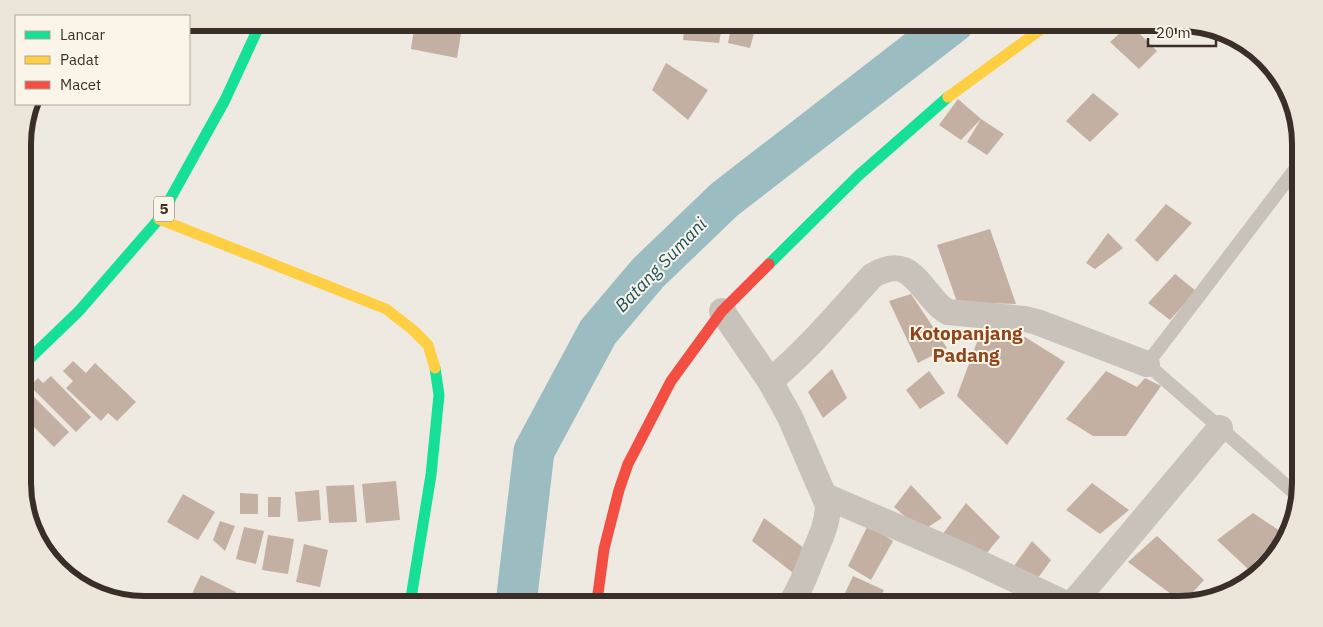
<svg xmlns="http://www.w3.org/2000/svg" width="1323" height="627" viewBox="0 0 1323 627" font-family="'IBM Plex Sans',sans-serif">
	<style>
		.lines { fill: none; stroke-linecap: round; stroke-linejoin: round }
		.river { stroke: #9bbdc2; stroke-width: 41 }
		.building { fill: #c4b0a2 }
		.lane { stroke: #c8c2bb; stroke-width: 14 }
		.street { stroke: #c8c2bb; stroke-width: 26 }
		.fast { stroke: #16e098; stroke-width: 11 }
		.slow { stroke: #ffcf43; stroke-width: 11 }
		.jam { stroke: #f24e42; stroke-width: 11 }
		.labels { text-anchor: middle; stroke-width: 4; stroke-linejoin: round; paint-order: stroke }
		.shield { fill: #fbf5e9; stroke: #736a62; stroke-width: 1 }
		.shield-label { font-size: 15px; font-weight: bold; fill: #392f28 }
		.water-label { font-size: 18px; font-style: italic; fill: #1a525f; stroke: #fbf5e9 }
		.quarter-label { font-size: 19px; font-weight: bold; fill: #8f441a; stroke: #fbf5e9 }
		.rim { fill: none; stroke: #392f28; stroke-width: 6 }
	</style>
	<rect width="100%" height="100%" fill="#eeeae2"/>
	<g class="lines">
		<path class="river" d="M516 604 534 451 598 332 648 273 724 200 954 22"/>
	</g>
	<g class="building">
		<path d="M415 22H463L457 58 411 49Z"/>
		<path d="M685 22H723L719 43 683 40Z"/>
		<path d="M732 22H757L750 48 728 43Z"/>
		<path d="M1130 24 1157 51 1139 69 1110 42Z"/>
		<path d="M666 63 708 90 688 120 652 90Z"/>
		<path d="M1093 93 1119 114 1090 142 1066 121Z"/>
		<path d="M958 99 981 119 961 140 939 125Z"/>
		<path d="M981 119 1004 134 987 155 967 142Z"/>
		<path d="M1166 204 1192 223 1157 262 1135 240Z"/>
		<path d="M990 229 1016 304 957 302 937 245Z"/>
		<path d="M1108 233 1123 248 1095 269 1086 263Z"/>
		<path d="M1175 274 1196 291 1170 320 1148 303Z"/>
		<path d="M911 294 947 348 918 363 889 301Z"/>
		<path d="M1025 337 1065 362 1007 445 957 396 977 342Z"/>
		<path d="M73 361 86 373 95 363 136 402 117 421 108 413 101 421 66 388 73 381 63 371Z"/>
		<path d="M832 369 847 398 823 418 808 392Z"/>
		<path d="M929 371 945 393 920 409 906 390Z"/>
		<path d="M1106 371 1137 387 1145 378 1161 386 1126 436H1093L1066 419Z"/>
		<path d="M51 376 91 417 76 432 30 386 38 378 43 383Z"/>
		<path d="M34 397 69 432 54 447 23 416V408Z"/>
		<path d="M396 481 400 520 366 523 362 484Z"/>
		<path d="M1092 483 1129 510 1100 534 1066 510Z"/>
		<path d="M354 485 357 522 329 523 326 486Z"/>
		<path d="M911 485 942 518 922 531 894 507Z"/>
		<path d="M319 490 321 520 298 522 295 492Z"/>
		<path d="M240 493 258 494V514H240Z"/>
		<path d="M183 494 215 512 198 540 167 522Z"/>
		<path d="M268 497H281L280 517H268Z"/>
		<path d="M966 503 1000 537 986 554 942 535Z"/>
		<path d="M1253 513 1283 533 1248 569 1217 540Z"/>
		<path d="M764 518 808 551 797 576 752 541Z"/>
		<path d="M220 521 235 526 225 551 213 540Z"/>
		<path d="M868 525 893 541 871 580 848 566Z"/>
		<path d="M244 527 264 531 256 564 236 559Z"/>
		<path d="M268 535 294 539 288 574 262 570Z"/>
		<path d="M1157 536 1204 580 1183 603 1128 562Z"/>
		<path d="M1032 541 1051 560 1035 582 1014 566Z"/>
		<path d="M304 544 328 550 320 587 296 582Z"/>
		<path d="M201 575 236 592 230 604H187Z"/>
		<path d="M853 576 884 590 877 604H840Z"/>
	</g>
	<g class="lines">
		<path class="lane" d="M1298 496 1147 364 1300 163"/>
		<g class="street">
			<path d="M722 311 770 381 790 417 828 505C828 524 819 541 812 558 806 574 800 590 790 604"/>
			<path d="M770 381C807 351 839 312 872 276 905 257 913 276 933 299 938 305 942 309 948 312L1025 319 1037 322 1147 364"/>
			<path d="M825 496 967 557 1066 604"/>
			<path d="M1067 604 1073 602 1079 596 1220 428"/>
		</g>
		<g class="fast">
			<path d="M769 264 859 175 948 97"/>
			<path d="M23 365 79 311 159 219 225 100 261 22"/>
			<path d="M410 604 431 475 439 395 435 368"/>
		</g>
		<g class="slow">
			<path d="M948 97 1051 22"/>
			<path d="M159 219 386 309 413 330 428 345 435 368"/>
		</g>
		<path class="jam" d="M605 604 597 601 604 549 619 490 628 464 671 381 722 311 769 264"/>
	</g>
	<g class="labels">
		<rect class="shield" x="154" y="196.5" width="20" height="25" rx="4"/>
		<g class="shield-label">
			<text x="164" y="214">5</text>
		</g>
		<g class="water-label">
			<text transform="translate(661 265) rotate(-46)" y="6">Batang Sumani</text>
		</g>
		<g class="quarter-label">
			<text x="966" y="340">Kotopanjang<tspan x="966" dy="22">Padang</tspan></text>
		</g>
	</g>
	<path d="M0 0H1323V627H0ZM144 31H1179A113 113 0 0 1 1292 144V483A113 113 0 0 1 1179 596H144A113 113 0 0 1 31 483V144A113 113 0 0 1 144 31Z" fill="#ebe5da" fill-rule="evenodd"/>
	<path class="rim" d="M144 31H1179A113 113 0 0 1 1292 144V483A113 113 0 0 1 1179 596H144A113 113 0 0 1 31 483V144A113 113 0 0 1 144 31Z"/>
	<rect x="15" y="15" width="175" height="90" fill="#fbf5e9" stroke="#ada69c"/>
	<rect x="25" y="31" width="25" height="8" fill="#16e098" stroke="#ada69c"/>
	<text x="60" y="40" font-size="15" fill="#392f28">Lancar</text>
	<rect x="25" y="56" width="25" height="8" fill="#ffcf43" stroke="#ada69c"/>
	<text x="60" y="65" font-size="15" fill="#392f28">Padat</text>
	<rect x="25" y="81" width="25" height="8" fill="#f24e42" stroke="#ada69c"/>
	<text x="60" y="90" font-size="15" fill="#392f28">Macet</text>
	<path d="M1148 38v8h68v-8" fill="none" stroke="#392f28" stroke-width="2.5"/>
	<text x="1156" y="38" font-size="15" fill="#392f28" stroke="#fbf5e9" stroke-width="4" paint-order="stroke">20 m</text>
</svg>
